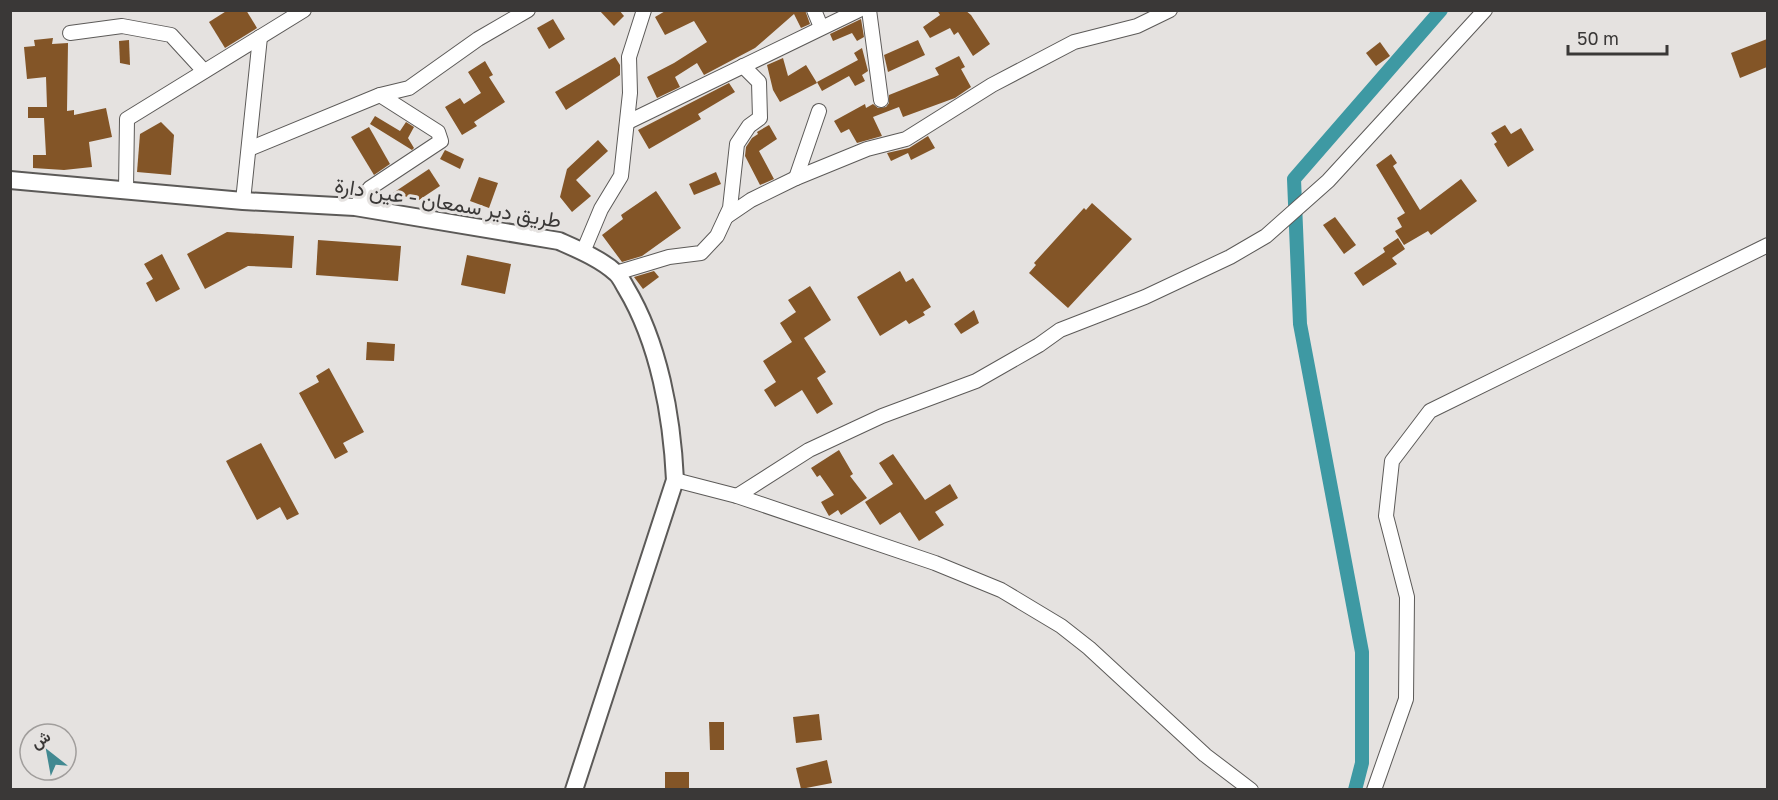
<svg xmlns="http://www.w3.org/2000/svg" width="1778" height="800" viewBox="0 0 1778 800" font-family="'Golos Text',Vazirmatn,sans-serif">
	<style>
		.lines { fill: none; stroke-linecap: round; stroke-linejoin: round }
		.canal { stroke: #3e99a3; stroke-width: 14 }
		.building { fill: #835527 }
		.minor-casing { stroke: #5c5a58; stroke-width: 16 }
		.major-casing { stroke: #5c5a58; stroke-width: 20 }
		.minor { stroke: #fff; stroke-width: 14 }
		.major { stroke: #fff; stroke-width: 16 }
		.labels { text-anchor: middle; stroke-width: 6; stroke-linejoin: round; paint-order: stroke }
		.street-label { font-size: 21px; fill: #3a3837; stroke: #e5e2e0 }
	</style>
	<rect width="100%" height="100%" fill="#e5e2e0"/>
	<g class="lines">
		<path class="canal" d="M1355 790 1362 763V652L1300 324 1294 179 1441 10"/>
	</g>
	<g class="building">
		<path d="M228 10H246L257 28 225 48 209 22Z"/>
		<path d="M599 10H619L624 16 614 26Z"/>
		<path d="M667 10H805L810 24 801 28 794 14 755 48 704 75 697 63 675 77 680 87 657 98 647 77 674 63 707 42 694 21 665 35 655 17Z"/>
		<path d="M937 10H965L971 15 990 44 973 56 958 32 954 35 950 28 930 38 923 27 940 15Z"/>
		<path d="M553 19 565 39 549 49 537 28Z"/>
		<path d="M861 19 864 37 857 41 852 33 833 41 830 34Z"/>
		<path d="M53 38 52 44 68 43 67 111 74 110V115L106 108 112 137 89 142 92 167 64 170 33 168V155H46L44 118H28V107H47L46 77 27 79 24 47 35 46 34 40Z"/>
		<path d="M1767 39V67L1740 78 1731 53Z"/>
		<path d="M129 40 130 65 120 63 119 41Z"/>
		<path d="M918 40 925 55 888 72 884 55Z"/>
		<path d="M1380 42 1390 56 1376 66 1366 53Z"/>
		<path d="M862 48 868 71 862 75 865 81 855 86 849 76 822 91 817 82 858 60 854 53Z"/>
		<path d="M959 56 965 67 961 69 971 87 955 98 903 117 899 107 873 117 882 136 857 143 849 129 841 133 834 121 865 104 866 108 873 104 878 108 886 107 889 103V95L939 75 935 68Z"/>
		<path d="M615 57 620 65V75L566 110 555 92Z"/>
		<path d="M783 58 788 76 806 65 817 83 780 102 773 90 767 65Z"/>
		<path d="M485 61 493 75 489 77 505 102 474 122 477 126 462 135 445 107 460 98 464 104 481 93 468 72Z"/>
		<path d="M729 83 735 92 698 114 701 119 649 149 638 130Z"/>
		<path d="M375 116 400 131 406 122 414 127 408 138 414 148 412 150 370 124Z"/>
		<path d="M161 122 174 135 171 175 137 172 140 134Z"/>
		<path d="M769 125 777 139 759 151 774 179 760 185 745 156 746 147 752 138 758 134 757 132Z"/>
		<path d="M1505 125 1511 134 1521 128 1534 150 1508 167 1494 144 1497 142 1491 133Z"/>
		<path d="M369 127 390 164 374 175 351 137Z"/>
		<path d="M928 136 935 148 911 160 908 153 891 161 887 153 909 148Z"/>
		<path d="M598 140 608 151 576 180 591 196 572 212 560 197 567 169Z"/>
		<path d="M445 150 464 159 460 169 440 159Z"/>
		<path d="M1391 154 1397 163 1393 166 1420 210 1461 179 1477 201 1431 235 1428 231 1404 245 1395 231 1402 227 1397 218 1405 213 1376 165Z"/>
		<path d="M429 169 440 186 419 200 393 193Z"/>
		<path d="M716 172 721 184 694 195 689 184Z"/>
		<path d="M479 177 498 183 489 208 470 201Z"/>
		<path d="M656 191 681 228 642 256 622 262 602 235 623 219 621 215Z"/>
		<path d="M1092 203 1132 239 1068 308 1029 273 1036 265 1034 263 1084 208 1086 210Z"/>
		<path d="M1335 217 1356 245 1344 254 1323 225Z"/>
		<path d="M227 232 294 236 292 268 248 266 205 289 187 254Z"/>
		<path d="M1398 238 1405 249 1392 258 1397 264 1363 286 1354 273 1385 252 1383 248Z"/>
		<path d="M318 240 401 246 398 281 316 275Z"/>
		<path d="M162 254 180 289 156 302 146 283 153 279 144 264Z"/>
		<path d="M467 255 511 264 505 294 461 285Z"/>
		<path d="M654 271 659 277 643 289 634 277Z"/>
		<path d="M900 271 906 282 913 278 931 307 923 312 925 315 909 324 906 320 880 336 857 297Z"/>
		<path d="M810 286 831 320 804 338 826 372 817 378 833 404 817 414 802 390 775 407 764 390 776 382 763 361 792 342 780 323 796 312 788 300Z"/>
		<path d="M974 310 979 323 961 334 954 324Z"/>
		<path d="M367 342 395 344 394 361 366 360Z"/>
		<path d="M329 368 364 432 343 443 348 452 335 459 299 393 319 382 316 376Z"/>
		<path d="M261 443 299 514 287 520 280 507 257 520 226 461Z"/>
		<path d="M839 450 853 474 850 476 867 498 841 515 838 510 829 516 821 502 834 495 820 475 817 477 811 468Z"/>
		<path d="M893 454 925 500 950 484 958 498 935 512 944 525 919 541 900 512 880 525 865 502 893 484 879 463Z"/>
		<path d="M819 714 822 740 796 743 793 717Z"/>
		<path d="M709 722H724V750H710Z"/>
		<path d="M827 760 832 783 801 789 796 768Z"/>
		<rect x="665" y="772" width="24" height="17"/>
	</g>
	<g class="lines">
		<g class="minor-casing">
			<g id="minor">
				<path d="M814 10 821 27"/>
				<path d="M869 10 881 100"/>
				<path d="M70 33 122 26 171 35 204 71"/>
				<path d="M628 122 859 10"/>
				<path d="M249 149 380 95 409 88 478 39 528 10"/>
				<path d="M796 178 819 111"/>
				<path d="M126 190 127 119 304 10"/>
				<path d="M243 201 260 37"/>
				<path d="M355 207 370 188 441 141 438 132 380 95"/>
				<path d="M726 217 751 200 796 178 867 149 906 139 992 85 1074 42 1137 26 1170 10"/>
				<path d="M583 252 601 209 621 176 630 93 629 57 644 10"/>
				<path d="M616 273 669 257 701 253 717 236 730 208 737 144 749 126 760 118 759 82 743 66"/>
				<path d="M675 480 737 496 935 563 1001 590 1061 626 1089 648 1205 755 1251 790"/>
				<path d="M737 496 809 450 882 416 976 381 1039 345 1060 330 1145 297 1230 257 1266 236 1328 181 1485 10"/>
				<path d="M1374 790 1406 699 1407 597 1386 516 1392 461 1430 411 1768 245"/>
			</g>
		</g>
		<g class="major-casing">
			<path id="major" d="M10 180 243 201 355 207 559 241C577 249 601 259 616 273 620 276 623 283 626 288 659 343 672 416 675 480L574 790"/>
		</g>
		<use href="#minor" class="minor"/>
		<use href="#major" class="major"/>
	</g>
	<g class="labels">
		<g class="street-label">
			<text transform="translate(448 203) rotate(9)" y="7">طريق دير سمعان - عين دارة</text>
		</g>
	</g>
	<rect width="1778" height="800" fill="none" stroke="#3a3837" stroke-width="24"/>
	<g transform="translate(48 752) rotate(329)"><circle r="28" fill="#e5e2e0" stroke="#a19e9c" stroke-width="1.5"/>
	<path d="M0-4.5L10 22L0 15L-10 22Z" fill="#428991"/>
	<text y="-9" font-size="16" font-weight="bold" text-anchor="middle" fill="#3a3837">ش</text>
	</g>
	<path d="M1568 45v9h99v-9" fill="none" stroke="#3a3837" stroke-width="3"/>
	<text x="1577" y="45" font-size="18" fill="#3a3837" stroke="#e5e2e0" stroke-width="4.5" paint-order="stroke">50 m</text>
</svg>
